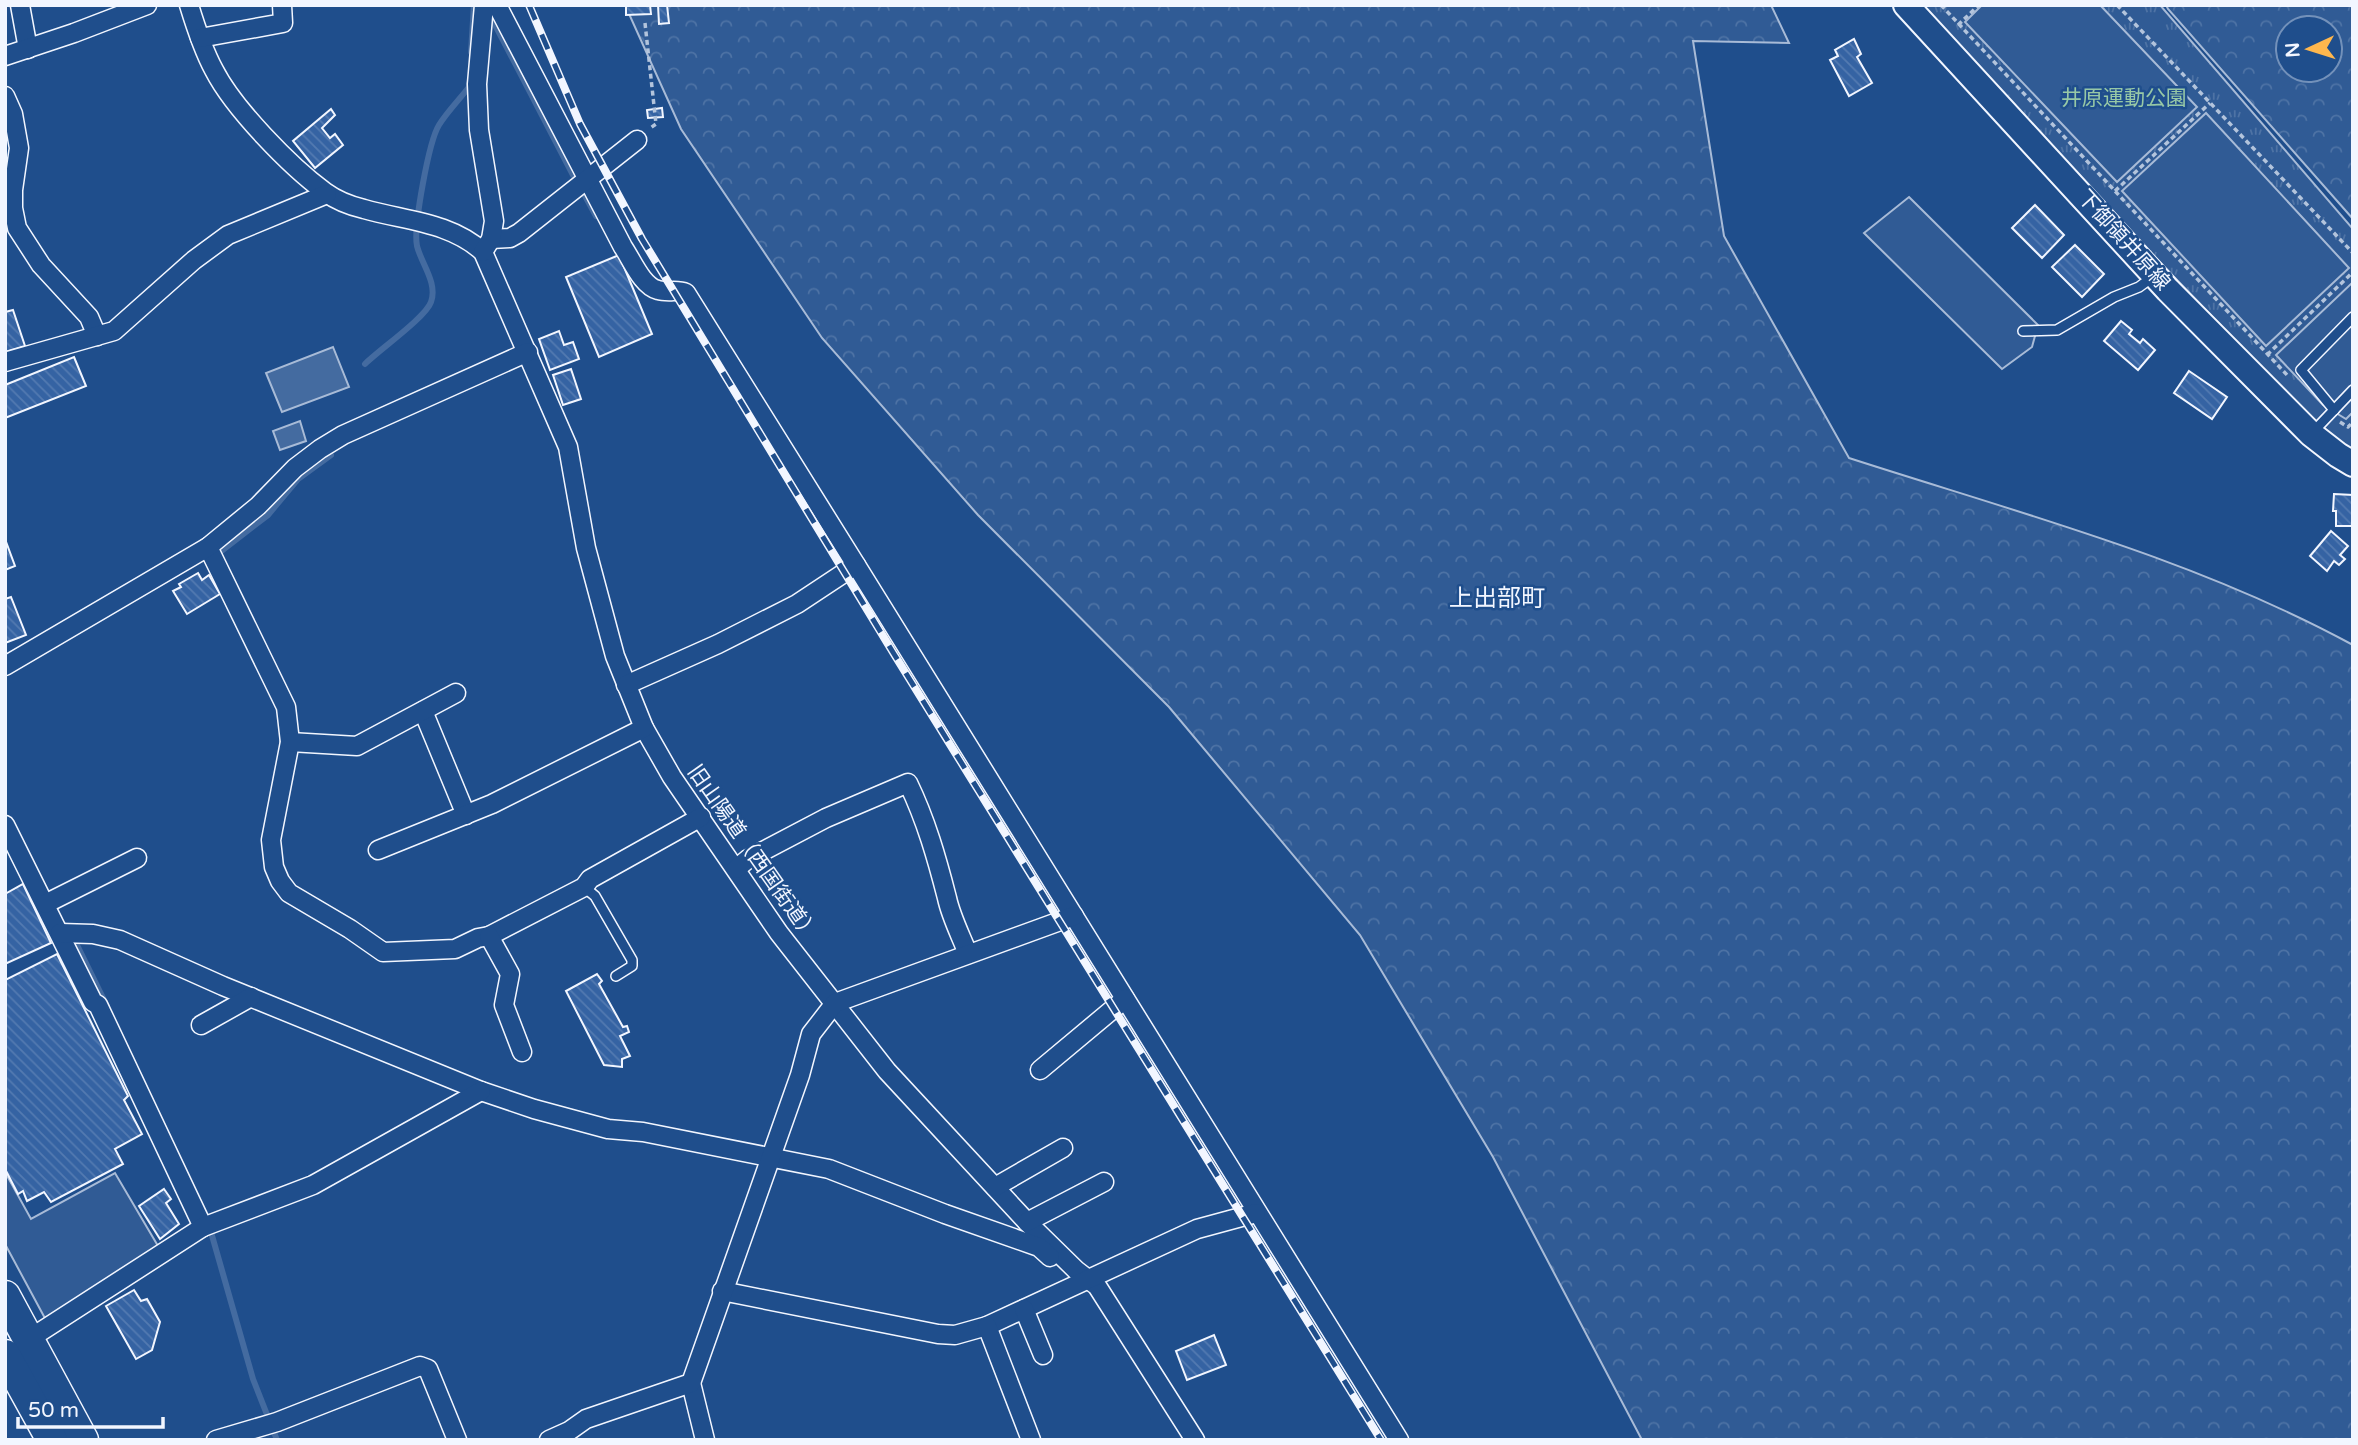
<svg xmlns="http://www.w3.org/2000/svg" width="2358" height="1445" viewBox="0 0 2358 1445" font-family="'Varela Round','Noto Sans JP',sans-serif">
	<style>
		.grass { fill: url(#grass-tufts); stroke: #a8bbd7; stroke-width: 2 }
		.forest { fill: url(#forest-crowns); stroke: #a8bbd7; stroke-width: 2; fill-rule: evenodd }
		.built { fill: #305b95; stroke: #a8bbd7; stroke-width: 2 }
		.water { fill: #446ba0; stroke: #a8bbd7; stroke-width: 2 }
		.lines { fill: none; stroke-linecap: round; stroke-linejoin: round }
		.stream { stroke: #446ba0; stroke-width: 6 }
		.building { fill: url(#building-back-hatch); stroke: #f2f6ff; stroke-width: 2 }
		.service-casing { stroke: #f2f6ff; stroke-width: 12 }
		.minor-casing { stroke: #f2f6ff; stroke-width: 21 }
		.secondary-casing { stroke: #f2f6ff; stroke-width: 28 }
		.trunk-casing { stroke: #f2f6ff; stroke-width: 33 }
		.path { stroke: #b3c4dc; stroke-width: 3.5; stroke-dasharray: 5 3.5; stroke-linecap: butt }
		.service { stroke: #1f4e8c; stroke-width: 9 }
		.minor { stroke: #1f4e8c; stroke-width: 18 }
		.secondary { stroke: #1f4e8c; stroke-width: 24 }
		.trunk { stroke: #1f4e8c; stroke-width: 30 }
		.rail-casing { stroke: #f2f6ff; stroke-width: 8 }
		.rail { stroke: #1f4e8c; stroke-width: 5; stroke-dasharray: 16; stroke-linecap: butt }
		.labels { text-anchor: middle; stroke-width: 5; stroke-linejoin: round; paint-order: stroke }
		.park-label { font-size: 21px; fill: #97c8a6; stroke: #1f4e8c }
		.street-label { font-size: 21px; fill: #f2f6ff; stroke: #1f4e8c }
		.quarter-label { font-size: 24px; fill: #f2f6ff; stroke: #1f4e8c }
	</style>
	<defs>
		<pattern id="grass-tufts" width="24" height="20" patternUnits="userSpaceOnUse" patternTransform="scale(1.75)"><rect width="24" height="20" fill="#305b95"/><path d="M3 7l-1-3M5 7V3M7 7l1-3M15 17l-1-3M17 17v-4M19 17l1-3" fill="none" stroke="#4e73a5"/></pattern>
		<pattern id="forest-crowns" width="20" height="18" patternUnits="userSpaceOnUse" patternTransform="scale(1.75)"><rect width="20" height="18" fill="#305b95"/><path d="M2 6a3 3 0 1 1 6 0M12 15a3 3 0 1 1 6 0" fill="none" stroke="#4e73a5"/></pattern>
		<pattern id="building-back-hatch" width="6" height="6" patternUnits="userSpaceOnUse" patternTransform="scale(1.75)"><rect width="6" height="6" fill="#3563a3"/><path d="M-1 5l2 2M0 0l6 6M5-1l2 2" fill="none" stroke="#537ab1"/></pattern>
	</defs>
	<rect width="100%" height="100%" fill="#1f4e8c"/>
	<path class="grass" d="M1920 5H2160L2353 229V451L2331 438 2309 417 2046 144Z"/>
	<g class="forest">
		<path d="M625 5H1771L1789 43 1693 41 1724 236 1849 458C2019 513 2195 559 2353 645V1440H1642L1493 1157 1360 935 1169 707 978 515 822 338 681 129Z"/>
		<path d="M2166 5H2353V219L2168 9ZM2288 28H2330V70H2288Z"/>
	</g>
	<g class="built">
		<path d="M1982 5H2100L2197 107 2117 182 1965 22Z"/>
		<path d="M2206 113 2349 268 2266 346 2122 191Z"/>
		<path d="M1909 197 2038 325 2032 347 2002 369 1864 233Z"/>
		<path d="M2353 282V412L2346 419 2323 405 2276 355Z"/>
		<path d="M5 1172 31 1219 115 1173 158 1246 47 1322 5 1244Z"/>
	</g>
	<g class="water">
		<path d="M333 347 349 387 282 412 266 373Z"/>
		<path d="M300 421 306 441 280 450 273 431Z"/>
	</g>
	<g class="lines">
		<g class="stream">
			<path d="M492 19 573 175"/>
			<path d="M471 52 474 5"/>
			<path d="M583 192 596 216"/>
			<path d="M365 364C379 350 426 317 431 302 438 283 421 263 417 246 413 227 429 141 439 125 447 112 459 100 469 87L470 81"/>
			<path d="M220 552 268 515 298 479 331 455"/>
			<path d="M77 945 107 1006"/>
			<path d="M209 1225 253 1379 277 1440"/>
		</g>
	</g>
	<g class="building">
		<path d="M626 5H650L651 14 626 15Z"/>
		<path d="M658 5H667L669 23 659 24Z"/>
		<path d="M1854 39 1861 54 1857 57 1872 83 1849 96 1830 60 1838 56 1835 50Z"/>
		<path d="M662 108 663 117 648 118 647 110Z"/>
		<path d="M331 109 335 115 322 128 330 138 335 134 343 145 315 168 293 141Z"/>
		<path d="M2035 205 2064 235 2042 258 2012 228Z"/>
		<path d="M2075 245 2104 274 2082 297 2052 267Z"/>
		<path d="M619 255 652 334 599 357 566 277Z"/>
		<path d="M13 310 25 346 5 352V312Z"/>
		<path d="M2121 321 2132 330 2129 334 2140 343 2143 339 2155 350 2138 370 2104 341Z"/>
		<path d="M559 331 564 345 573 342 579 359 550 370 539 339Z"/>
		<path d="M74 357 86 386 5 418V385Z"/>
		<path d="M571 369 581 399 563 405 553 375Z"/>
		<path d="M2189 371 2227 397 2212 419 2174 393Z"/>
		<path d="M2334 494 2353 495V526H2336V511H2333Z"/>
		<path d="M2331 531 2348 546 2340 555 2345 559 2339 565 2334 561 2327 571 2310 556Z"/>
		<path d="M5 539 15 566 5 570Z"/>
		<path d="M198 573 202 580 209 575 220 594 187 614 173 591 181 587 179 584Z"/>
		<path d="M11 597 26 635 5 643V599Z"/>
		<path d="M23 884 51 943 5 964V894Z"/>
		<path d="M57 954 128 1096 124 1100 142 1134 115 1149 123 1164 51 1202 44 1192 27 1201 23 1191 18 1194 5 1169V980Z"/>
		<path d="M597 974 602 981 599 984 623 1027 627 1026 629 1032 620 1036 630 1056 622 1059V1067L604 1065 566 991Z"/>
		<path d="M164 1189 171 1199 166 1203 179 1224 160 1239 139 1206Z"/>
		<path d="M134 1290 141 1301 147 1299 160 1322 152 1350 136 1359 106 1306Z"/>
		<path d="M1214 1335 1226 1365 1187 1380 1176 1351Z"/>
	</g>
	<g class="lines">
		<g class="service-casing">
			<g id="service">
				<path d="M2023 331 2057 330 2114 297 2139 287 2154 276"/>
				<path d="M2334 410 2301 370 2353 317"/>
				<path d="M2313 432 2353 390"/>
				<path d="M584 887 595 896 632 960V966L616 976"/>
			</g>
		</g>
		<g class="minor-casing">
			<g id="minor">
				<path d="M20 5 28 49"/>
				<path d="M189 5C196 28 203 50 214 70 234 109 290 166 325 192 336 200 351 206 364 209 406 221 450 222 483 252L568 447 586 548 615 656 644 728 672 777 779 933 887 1071 1027 1222 1076 1270 1097 1286 1195 1440"/>
				<path d="M497 5 623 247C632 260 642 286 658 290 668 293 677 289 686 293L856 565"/>
				<path d="M200 38 283 23 282 5"/>
				<path d="M5 56 74 33 147 5"/>
				<path d="M5 96 13 114 19 148 13 190V208L17 228 41 265 89 317 97 336"/>
				<path d="M491 239 510 238 519 233 637 140"/>
				<path d="M483 252 491 239 494 221 479 130 477 84 484 5"/>
				<path d="M5 362 114 331 194 260 228 235 327 194"/>
				<path d="M208 547 286 707 290 742 271 840 274 867 280 881 289 893 350 929 383 952 455 949 478 938 489 936 584 887 590 879 701 817"/>
				<path d="M5 666 208 547 258 506 295 468 320 449 343 435 528 352"/>
				<path d="M626 685 718 644 797 604 856 565 1399 1440"/>
				<path d="M423 711 466 815"/>
				<path d="M290 742 357 746 456 693"/>
				<path d="M5 825 93 1002 98 1005 203 1227"/>
				<path d="M378 850 492 804 644 728"/>
				<path d="M736 869 748 859 826 818 908 783C926 820 937 859 947 898 951 917 961 936 968 954"/>
				<path d="M45 904 137 858"/>
				<path d="M60 933 93 934 120 940 223 986 481 1091 534 1109 608 1129 643 1132 829 1169 945 1214 1039 1247 1050 1257"/>
				<path d="M489 936 510 974 504 1005 522 1052"/>
				<path d="M201 1025 251 997"/>
				<path d="M1040 1070 1125 999"/>
				<path d="M995 1187 1063 1148"/>
				<path d="M1027 1222 1104 1182"/>
				<path d="M722 1291 938 1334 955 1335 987 1326 1197 1229 1256 1213"/>
				<path d="M1024 1309 1043 1355"/>
				<path d="M987 1326 1031 1440"/>
				<path d="M23 1343 203 1227 313 1185 481 1091"/>
				<path d="M691 1383 705 1440"/>
				<path d="M216 1440 277 1422 420 1366 428 1369 457 1440"/>
				<path d="M549 1440 569 1431 586 1419 691 1383 800 1075 811 1034 835 1003 1074 916"/>
			</g>
		</g>
		<g class="secondary-casing">
			<path id="secondary" d="M1906 5 2168 290 2311 434 2338 455 2353 464"/>
		</g>
		<g class="trunk-casing">
			<g id="trunk">
				<path d="M5 1296 83 1440"/>
				<path d="M5 1355 52 1440"/>
			</g>
		</g>
		<g class="path">
			<path d="M1941 5 2288 376"/>
			<path d="M2117 5 2353 253"/>
			<path d="M645 23 656 124 649 129"/>
			<path d="M1958 25 1979 5"/>
			<path d="M2115 191 2210 103"/>
			<path d="M2267 355 2353 272"/>
			<path d="M2340 422 2348 427 2353 422"/>
		</g>
		<use href="#service" class="service"/>
		<use href="#minor" class="minor"/>
		<use href="#secondary" class="secondary"/>
		<use href="#trunk" class="trunk"/>
		<g class="rail-casing">
			<path id="rail" d="M529 5 580 124 642 239 894 654 1381 1440"/>
		</g>
		<use href="#rail" class="rail"/>
	</g>
	<g class="labels">
		<g class="park-label">
			<text x="2124" y="105">井原運動公園</text>
		</g>
		<g class="street-label">
			<text transform="translate(2124 240) rotate(48)" y="7">下御領井原線</text>
			<text transform="translate(753 853) rotate(55)" y="7">旧山陽道（西国街道）</text>
		</g>
		<g class="quarter-label">
			<text x="1497" y="606">上出部町</text>
		</g>
	</g>
	<rect width="2358" height="1445" fill="none" stroke="#f2f6ff" stroke-width="14"/>
	<g transform="translate(2309 49) rotate(266)"><circle r="33" fill="#1f4e8c" stroke="#7391ba" stroke-width="2"/>
	<path d="M0-5L12 26L0 18L-12 26Z" fill="#ffb74d"/>
	<text y="-10" font-size="19" font-weight="bold" text-anchor="middle" fill="#f2f6ff">N</text>
	</g>
	<path d="M18 1417v10h145v-10" fill="none" stroke="#f2f6ff" stroke-width="3.5"/>
	<text x="28" y="1417" font-size="21" fill="#f2f6ff" stroke="#1f4e8c" stroke-width="5" paint-order="stroke">50 m</text>
</svg>
